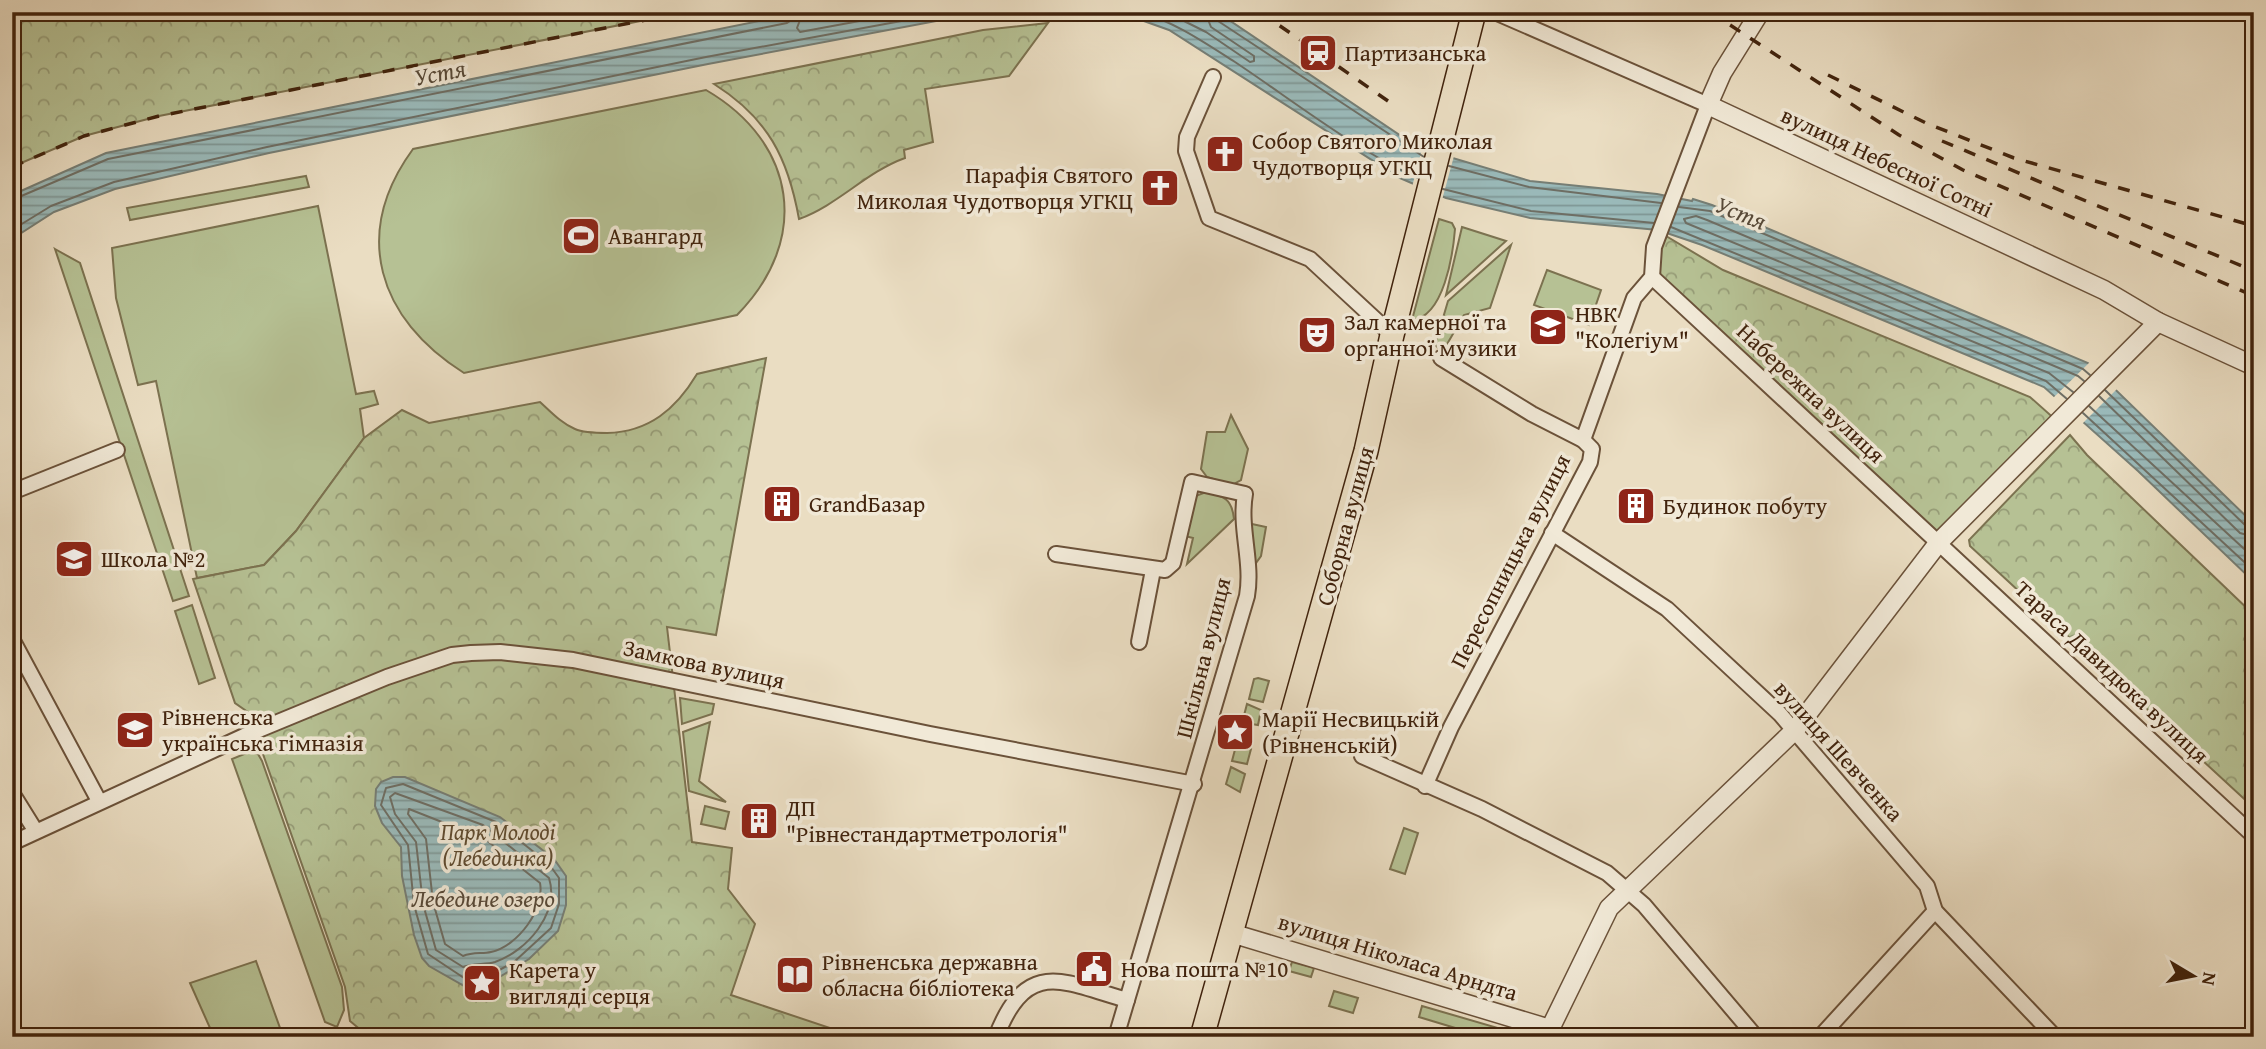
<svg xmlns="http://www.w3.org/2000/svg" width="2266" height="1049" viewBox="0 0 2266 1049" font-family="'Gentium Book Plus',serif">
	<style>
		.grass { fill: #b6c194; stroke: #7c7250; stroke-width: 2 }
		.park { fill: url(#park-crowns); stroke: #7c7250; stroke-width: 2 }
		.water { fill: url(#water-rules); stroke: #767e75; stroke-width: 2 }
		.pier { fill: #eaddc2 }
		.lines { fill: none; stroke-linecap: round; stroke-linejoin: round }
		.shore { stroke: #6e6e64; stroke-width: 2 }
		.minor-casing { stroke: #6b523a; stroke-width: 18 }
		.tertiary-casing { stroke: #6b523a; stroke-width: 21 }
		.primary-casing { stroke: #41230d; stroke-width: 26 }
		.minor { stroke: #f1e9d7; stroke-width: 14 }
		.tertiary { stroke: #f1e9d7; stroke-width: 18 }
		.primary { stroke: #eaddc2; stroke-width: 23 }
		.rail { stroke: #41230d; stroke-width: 3.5; stroke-dasharray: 12 12; stroke-linecap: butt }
		.labels { text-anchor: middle; stroke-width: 7; stroke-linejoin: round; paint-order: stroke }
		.poi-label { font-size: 23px; fill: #41230d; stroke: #f1e9d7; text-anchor: start }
		.street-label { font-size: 23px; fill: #41230d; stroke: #f1e9d7 }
		.park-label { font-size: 23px; font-style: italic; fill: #5e4a2f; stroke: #f1e9d7 }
		.water-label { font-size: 24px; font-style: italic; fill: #574938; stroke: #f1e9d7 }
	</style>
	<defs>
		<pattern id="park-crowns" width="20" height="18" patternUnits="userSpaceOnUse" patternTransform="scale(1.75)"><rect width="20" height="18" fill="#b6c194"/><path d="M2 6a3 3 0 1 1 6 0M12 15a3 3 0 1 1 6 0" fill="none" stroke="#969c77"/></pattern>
		<pattern id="water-rules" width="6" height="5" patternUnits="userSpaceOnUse" patternTransform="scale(1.75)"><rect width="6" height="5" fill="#9ababa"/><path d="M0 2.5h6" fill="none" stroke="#7f9796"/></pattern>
	</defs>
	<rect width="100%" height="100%" fill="#eaddc2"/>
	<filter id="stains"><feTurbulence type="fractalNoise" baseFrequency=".00286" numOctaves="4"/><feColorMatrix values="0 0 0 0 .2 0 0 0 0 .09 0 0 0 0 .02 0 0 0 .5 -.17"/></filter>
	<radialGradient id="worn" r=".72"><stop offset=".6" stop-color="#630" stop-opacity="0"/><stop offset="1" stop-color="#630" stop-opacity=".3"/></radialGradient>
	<g class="grass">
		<path d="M706 90C797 143 811 240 737 315L464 373C378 319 351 234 413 149Z"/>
		<path d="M306 176 309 187 130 220 127 208Z"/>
		<path d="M318 206 356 394 374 391 378 404 360 409 364 438 296 531 264 565 197 578 156 381 138 385 116 298 112 248Z"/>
		<path d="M1439 219 1452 223 1455 229C1453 254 1444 317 1412 320Z"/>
		<path d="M1462 227 1506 241 1446 295Z"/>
		<path d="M1511 245 1490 308 1464 315 1443 351 1435 345 1448 301Z"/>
		<path d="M55 249 80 263 189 596 173 601Z"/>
		<path d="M1547 270 1601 290 1589 325 1534 305Z"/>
		<path d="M1231 415 1248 449 1241 480 1232 485 1207 477 1201 469 1207 432H1225Z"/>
		<path d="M1206 492C1224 496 1232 499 1234 519L1187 564 1193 538 1185 536 1193 497Z"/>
		<path d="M1252 524 1266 527 1261 556 1256 563 1251 561 1249 528Z"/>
		<path d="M192 605 215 678 199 684 175 611Z"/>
		<path d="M1258 678 1269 681 1263 702 1249 699 1254 679Z"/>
		<path d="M680 698 714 704 712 714 682 724Z"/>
		<path d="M1247 704 1261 710 1258 725 1252 724 1249 728 1241 727Z"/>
		<path d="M710 722 699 781 726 802 689 791 683 732Z"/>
		<path d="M1237 742 1251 749 1247 764 1232 761Z"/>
		<path d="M249 752 258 754 262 761 342 987 344 1010 337 1027 325 1022 232 759Z"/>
		<path d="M1231 767 1245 774 1240 792 1226 784Z"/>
		<path d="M705 806 729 812 725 829 701 824Z"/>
		<path d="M1404 828 1418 833 1405 874 1390 869Z"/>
		<path d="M256 961 280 1028 257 1037H214L190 983Z"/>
		<path d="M1292 962 1314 968 1311 977 1289 971Z"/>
		<path d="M1334 991 1358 998 1353 1013 1329 1006Z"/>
		<path d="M1422 1006 1515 1033 1517 1037H1485L1419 1017Z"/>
	</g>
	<g class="park">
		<path d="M12 12H686L159 116 84 136 12 167Z"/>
		<path d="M1048 23 1009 76 925 89 933 142 904 150 905 158C866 172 838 205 799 219 788 158 768 118 714 84L983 30Z"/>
		<path d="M1661 233 1723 270 2030 397 2057 421 1939 542 1652 277Z"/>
		<path d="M766 358 716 635 667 627 692 842 732 848 728 889 755 924 731 995 836 1030 839 1037H369L350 1021 345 987 257 737 255 717 235 703 193 579 264 565 296 531 364 438 402 410 429 423 540 402C551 412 561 423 575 429 584 433 596 433 607 433 649 432 676 409 697 374Z"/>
		<path d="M2070 435 2087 455 2254 615V808L1970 546 1969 540Z"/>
	</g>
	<g class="water">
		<path d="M804 12H984L708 64 269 153 115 189 54 212 12 239V195L106 153Z"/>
		<path d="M1105 12H1217L1419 148 1530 181 1657 194 1692 201 1693 199 1712 205 2088 363 2254 524V582L2138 471 2044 387 1702 245 1658 230 1530 218 1446 198 1400 178 1169 30 1141 20Z"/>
		<path d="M393 777H405L500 817 554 859 566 876V905L558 931 529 959 493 981 480 978 466 987 429 966 422 958 414 935 402 876 401 847 382 823 375 806 376 789 381 782Z"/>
	</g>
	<g class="pier">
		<path d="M1423 145 1454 156 1442 200 1412 187Z"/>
		<path d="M2091 361 2118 388 2081 425 2052 399Z"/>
	</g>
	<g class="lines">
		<g class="shore">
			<path d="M803 12 797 28 800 32 908 12"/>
			<path d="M1140 12C1175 22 1205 43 1235 62 1292 100 1357 151 1418 178"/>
			<path d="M1166 12 1206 32 1250 62 1254 61V56L1211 27 1205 12"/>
			<path d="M1214 12 1218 21 1424 157"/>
			<path d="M1449 166 1529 187 1661 203"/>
			<path d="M1443 189 1531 211 1654 223"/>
			<path d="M12 200 108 159 787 23 793 19 794 12"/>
			<path d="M1679 207 1710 211 2083 369 2090 375"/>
			<path d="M1671 227 2046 381 2067 399"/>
			<path d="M12 230 51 206 114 182 267 147 706 57 950 12"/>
			<path d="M2105 390 2246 526 2254 528"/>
			<path d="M2073 392 2049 373 1686 223 1684 219 1696 216 1707 220 2078 376 2084 381"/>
			<path d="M2099 396 2240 533 2254 537"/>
			<path d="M2089 406 2254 558"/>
			<path d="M2083 413 2254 571"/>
			<path d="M403 784 496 822 549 864 559 878V904L551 928 514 962 494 973 479 971 464 978 428 954 414 905 408 845 381 805 386 788Z"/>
			<path d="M395 793 483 825 549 878C560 913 527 951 495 962 485 965 474 963 463 967L436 950 423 904 416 842 395 814 390 797Z"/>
			<path d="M409 809 485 839 540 883C545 909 518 946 491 952 482 954 473 952 463 956L445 944 433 902 426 839 408 814Z"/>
		</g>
		<g class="minor-casing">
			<g id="minor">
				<path d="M1495 12 1708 105 1654 247 1652 277 1634 298 1583 440"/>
				<path d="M1213 77 1187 137 1186 151 1209 218 1310 259 1392 335"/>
				<path d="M1652 277 2254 836"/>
				<path d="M12 492 117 450"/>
				<path d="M1552 533 1667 609 1780 714 1927 886 1935 911 2055 1037"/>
				<path d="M1056 554 1165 570 1173 563 1192 482 1245 494C1239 528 1253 562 1247 596L1116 1037"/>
				<path d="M12 639 99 801"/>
				<path d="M1139 642 1153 570"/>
				<path d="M1362 756 1482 809 1607 873 1644 905 1756 1037"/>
				<path d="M1425 786 1451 727 1590 462 1592 449 1583 440 1532 414 1441 358"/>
				<path d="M12 793 35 830"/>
				<path d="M12 843 244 736 387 677 452 655 471 653 500 652 573 660 930 734 1194 784"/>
				<path d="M996 1037C1027 958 1061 981 1127 1000"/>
				<path d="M1820 1037 1935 911"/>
			</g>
		</g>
		<g class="tertiary-casing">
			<g id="tertiary">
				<path d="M1760 12 1722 73 1708 105 2104 290 2158 322 2254 366"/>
				<path d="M1231 933 1550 1029 1609 908 1795 730 1939 542 2158 322"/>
			</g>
		</g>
		<g class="primary-casing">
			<path id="primary" d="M1202 1037 1366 451 1392 335 1474 12"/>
		</g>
		<use href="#minor" class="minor"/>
		<use href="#tertiary" class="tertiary"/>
		<use href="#primary" class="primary"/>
		<g class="rail">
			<path d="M1260 12 1388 101"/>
			<path d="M1710 12 1899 135 1963 170 2254 296"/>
			<path d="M1828 75 1926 123 2014 158 2254 226"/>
			<path d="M1942 141 2254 271"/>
			<path d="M12 167 84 136 159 116 686 12"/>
		</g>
	</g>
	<defs>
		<g id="station-square" transform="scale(2.0125)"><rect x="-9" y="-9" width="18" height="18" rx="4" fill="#8f2418" stroke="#f1e9d7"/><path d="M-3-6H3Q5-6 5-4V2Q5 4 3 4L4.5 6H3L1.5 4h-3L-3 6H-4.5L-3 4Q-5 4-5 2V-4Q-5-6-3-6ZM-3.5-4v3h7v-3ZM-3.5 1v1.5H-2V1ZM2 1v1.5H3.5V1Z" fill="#fff"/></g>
		<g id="church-square" transform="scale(2.0125)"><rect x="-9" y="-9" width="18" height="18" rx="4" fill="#8f2418" stroke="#f1e9d7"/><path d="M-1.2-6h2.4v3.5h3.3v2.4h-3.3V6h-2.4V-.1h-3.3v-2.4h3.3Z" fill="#fff"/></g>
		<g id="stadium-square" transform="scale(2.0125)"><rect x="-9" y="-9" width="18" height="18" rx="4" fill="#8f2418" stroke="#f1e9d7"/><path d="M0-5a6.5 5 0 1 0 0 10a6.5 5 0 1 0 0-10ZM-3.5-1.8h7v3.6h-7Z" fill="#fff"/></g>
		<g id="school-square" transform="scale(2.0125)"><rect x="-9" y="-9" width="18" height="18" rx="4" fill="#8f2418" stroke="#f1e9d7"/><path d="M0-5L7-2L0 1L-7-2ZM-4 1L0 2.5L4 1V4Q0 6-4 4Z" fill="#fff"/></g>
		<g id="theatre-square" transform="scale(2.0125)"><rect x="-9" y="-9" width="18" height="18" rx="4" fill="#8f2418" stroke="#f1e9d7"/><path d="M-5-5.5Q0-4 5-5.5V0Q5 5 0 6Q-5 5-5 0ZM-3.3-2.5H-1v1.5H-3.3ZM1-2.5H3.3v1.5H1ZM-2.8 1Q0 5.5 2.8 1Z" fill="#fff"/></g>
		<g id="building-square" transform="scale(2.0125)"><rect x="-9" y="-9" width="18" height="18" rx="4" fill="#8f2418" stroke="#f1e9d7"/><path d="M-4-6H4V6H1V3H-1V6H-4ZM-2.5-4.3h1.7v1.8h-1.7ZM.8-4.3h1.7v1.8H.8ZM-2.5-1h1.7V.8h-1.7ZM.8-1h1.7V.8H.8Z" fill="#fff"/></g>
		<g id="sight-square" transform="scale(2.0125)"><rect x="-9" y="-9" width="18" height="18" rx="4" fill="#8f2418" stroke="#f1e9d7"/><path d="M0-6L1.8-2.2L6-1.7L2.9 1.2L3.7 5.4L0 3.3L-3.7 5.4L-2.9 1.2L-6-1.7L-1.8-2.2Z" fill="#fff"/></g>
		<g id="civic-square" transform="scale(2.0125)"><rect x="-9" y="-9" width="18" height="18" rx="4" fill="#8f2418" stroke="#f1e9d7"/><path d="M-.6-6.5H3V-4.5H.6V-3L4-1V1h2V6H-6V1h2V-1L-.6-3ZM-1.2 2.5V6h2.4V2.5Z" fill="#fff"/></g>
		<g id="library-square" transform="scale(2.0125)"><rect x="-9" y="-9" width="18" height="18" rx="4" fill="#8f2418" stroke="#f1e9d7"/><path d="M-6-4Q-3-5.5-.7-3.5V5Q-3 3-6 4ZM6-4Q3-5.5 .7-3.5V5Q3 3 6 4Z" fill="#fff"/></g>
	</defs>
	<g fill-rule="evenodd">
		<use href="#station-square" x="1318" y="53"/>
		<use href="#church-square" x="1225" y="154"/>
		<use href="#church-square" x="1160" y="188"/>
		<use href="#stadium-square" x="581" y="236"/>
		<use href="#school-square" x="1548" y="327"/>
		<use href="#theatre-square" x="1317" y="335"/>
		<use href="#building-square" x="782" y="504"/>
		<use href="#building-square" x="1636" y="506"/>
		<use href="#school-square" x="74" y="559"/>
		<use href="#school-square" x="135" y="730"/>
		<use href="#sight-square" x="1235" y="732"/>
		<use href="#building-square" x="759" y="821"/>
		<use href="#civic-square" x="1094" y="969"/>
		<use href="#library-square" x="795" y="975"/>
		<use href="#sight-square" x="482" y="983"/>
	</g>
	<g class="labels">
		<g class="poi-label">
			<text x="1345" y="61">Партизанська</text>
			<text x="1252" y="149">Собор Святого Миколая<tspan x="1252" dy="26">Чудотворця УГКЦ</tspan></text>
			<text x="1133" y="183" text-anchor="end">Парафія Святого<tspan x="1133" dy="26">Миколая Чудотворця УГКЦ</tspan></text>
			<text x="608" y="244">Авангард</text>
			<text x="1575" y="322">НВК<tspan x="1575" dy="26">"Колегіум"</tspan></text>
			<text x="1344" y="330">Зал камерної та<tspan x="1344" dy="26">органної музики</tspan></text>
			<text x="809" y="512">GrandБазар</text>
			<text x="1663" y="514">Будинок побуту</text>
			<text x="101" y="567">Школа №2</text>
			<text x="162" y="725">Рівненська<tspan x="162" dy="26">українська гімназія</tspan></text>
			<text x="1262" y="727">Марії Несвицькій<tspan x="1262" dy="26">(Рівненській)</tspan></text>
			<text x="786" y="816">ДП<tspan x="786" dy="26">"Рівнестандартметрологія"</tspan></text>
			<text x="822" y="970">Рівненська державна<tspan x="822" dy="26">обласна бібліотека</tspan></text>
			<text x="1121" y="977">Нова пошта №10</text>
			<text x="509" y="978">Карета у<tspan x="509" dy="26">вигляді серця</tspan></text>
		</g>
		<g class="street-label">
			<text transform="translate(1887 162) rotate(25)" y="8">вулиця Небесної Сотні</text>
			<text transform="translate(1811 393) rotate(43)" y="8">Набережна вулиця</text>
			<text transform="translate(1345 526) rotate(-75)" y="8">Соборна вулиця</text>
			<text transform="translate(1510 561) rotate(-63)" y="8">Пересопницька вулиця</text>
			<text transform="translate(1203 658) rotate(-76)" y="8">Шкільна вулиця</text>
			<text transform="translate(704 664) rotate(12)" y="8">Замкова вулиця</text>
			<text transform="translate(2112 672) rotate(43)" y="8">Тараса Давидюка вулиця</text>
			<text transform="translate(1839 751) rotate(48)" y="8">вулиця Шевченка</text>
			<text transform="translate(1398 957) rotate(17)" y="8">вулиця Ніколаса Арндта</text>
		</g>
		<g class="park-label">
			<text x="498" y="840">Парк Молоді<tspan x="498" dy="26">(Лебединка)</tspan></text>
		</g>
		<g class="water-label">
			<text transform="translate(440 73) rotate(-11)" y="8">Устя</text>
			<text transform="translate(1741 213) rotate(22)" y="8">Устя</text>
			<text x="483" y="907">Лебедине озеро</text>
		</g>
	</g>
	<rect width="2266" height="1049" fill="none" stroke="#eaddc2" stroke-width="42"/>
	<rect x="14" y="14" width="2238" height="1021" fill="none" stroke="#41230d" stroke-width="3.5"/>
	<rect x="21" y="21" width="2224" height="1007" fill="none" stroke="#41230d" stroke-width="2"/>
	<g transform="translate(2193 976) rotate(100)" stroke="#f1e9d7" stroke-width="5" paint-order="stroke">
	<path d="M0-5L12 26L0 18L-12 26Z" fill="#41230d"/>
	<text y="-10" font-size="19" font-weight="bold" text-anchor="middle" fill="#41230d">N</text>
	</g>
	<rect width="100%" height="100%" filter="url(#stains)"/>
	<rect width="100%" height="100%" fill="url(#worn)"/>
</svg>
